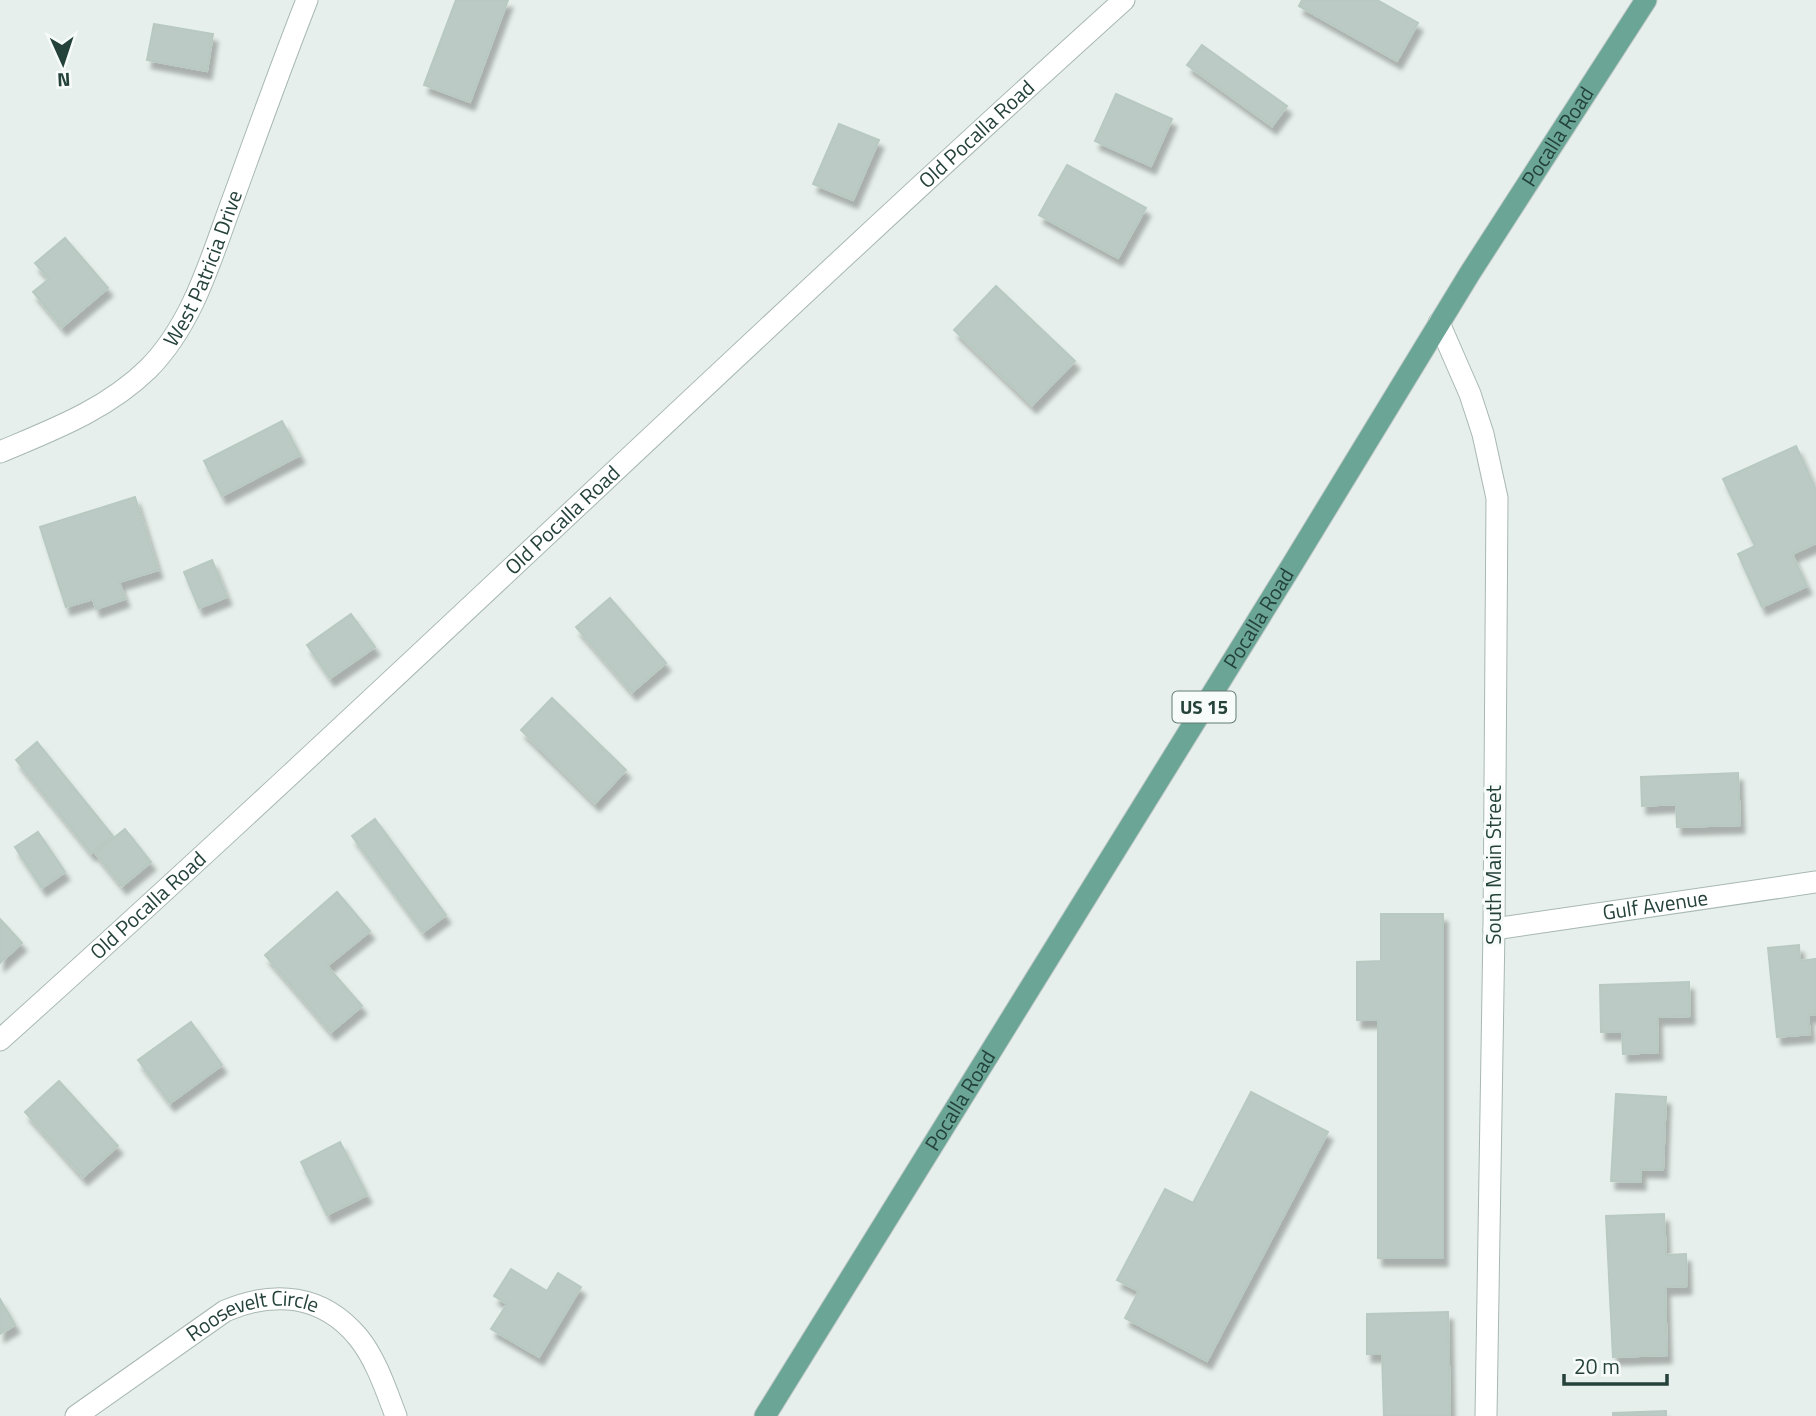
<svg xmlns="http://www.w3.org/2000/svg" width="1816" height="1416" viewBox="0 0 1816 1416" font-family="'Titillium Web',sans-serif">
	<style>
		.building { fill: #bbcac4; stroke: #b8c9c2; stroke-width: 2; filter: url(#shadow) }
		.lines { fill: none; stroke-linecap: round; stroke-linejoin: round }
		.minor-casing { stroke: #a8b8b2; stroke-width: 23 }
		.primary-casing { stroke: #c2cac8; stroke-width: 23 }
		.minor { stroke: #fff; stroke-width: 21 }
		.primary { stroke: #6aa596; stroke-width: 21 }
		.labels { text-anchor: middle; stroke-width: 6; stroke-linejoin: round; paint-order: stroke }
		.shield { fill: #f7fbf9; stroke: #637a73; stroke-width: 2 }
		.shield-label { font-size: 19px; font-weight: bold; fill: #24423a }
		.street-label { font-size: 21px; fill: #24423a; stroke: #f7fbf9 }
	</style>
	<defs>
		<filter id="shadow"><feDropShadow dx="4.5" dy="8" stdDeviation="2" flood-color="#0004"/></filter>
	</defs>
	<rect width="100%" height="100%" fill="#e6efeb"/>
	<g class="building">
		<path d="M456 0H508L470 102 424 85Z"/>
		<path d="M1302 0H1377L1418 23 1397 61 1299 6Z"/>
		<path d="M154 24 213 34 207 71 147 60Z"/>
		<path d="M1202 45 1287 106 1272 126 1187 65Z"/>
		<path d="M1116 94 1172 119 1151 166 1095 141Z"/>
		<path d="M839 124 879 140 853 200 813 184Z"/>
		<path d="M1067 165 1146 208 1118 258 1039 215Z"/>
		<path d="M65 238 108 288 62 327 33 292 49 279 35 263Z"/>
		<path d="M996 286 1075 361 1032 405 954 330Z"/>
		<path d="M282 421 300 455 222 496 204 461Z"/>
		<path d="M1796 446 1816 490V543L1792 554 1807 586 1762 607 1738 554 1755 546 1723 479Z"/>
		<path d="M135 497 158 570 119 582 125 599 96 609 93 599 66 607 40 527Z"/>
		<path d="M212 560 227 597 199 608 184 572Z"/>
		<path d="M610 598 666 663 632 692 576 627Z"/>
		<path d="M351 614 375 647 330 678 307 645Z"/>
		<path d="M552 698 626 770 595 803 521 730Z"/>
		<path d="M37 742 113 836 91 853 16 760Z"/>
		<path d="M1738 773 1740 825 1677 827 1676 804 1642 806 1641 777Z"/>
		<path d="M375 819 446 915 423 932 352 836Z"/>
		<path d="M125 829 151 862 122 886 95 853Z"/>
		<path d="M38 832 65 872 42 888 15 847Z"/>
		<path d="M337 892 370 931 327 966 362 1006 331 1032 265 955Z"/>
		<path d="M1381 914H1443V1258H1378V1020H1357V962L1381 961Z"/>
		<path d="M0 919 22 943 0 963Z"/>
		<path d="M1799 945 1800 961 1816 959V1014L1808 1015 1810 1034 1777 1037 1768 948Z"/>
		<path d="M1689 982 1690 1016 1657 1017 1658 1052 1623 1054 1622 1032H1601L1600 985Z"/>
		<path d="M191 1022 222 1065 170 1103 138 1060Z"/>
		<path d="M59 1081 118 1146 83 1177 25 1112Z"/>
		<path d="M1251 1092 1328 1132 1207 1361 1125 1318 1139 1291 1117 1280 1165 1189 1193 1203Z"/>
		<path d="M1616 1094 1666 1097 1663 1170 1641 1169V1182L1611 1181Z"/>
		<path d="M340 1142 367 1195 327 1215 301 1162Z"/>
		<path d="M1664 1214 1666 1255 1686 1254 1687 1286 1665 1287 1667 1355 1613 1357 1606 1216Z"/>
		<path d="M511 1269 547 1291 558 1273 581 1287 539 1357 491 1329 507 1304 494 1296Z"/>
		<path d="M0 1299 15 1325 0 1334Z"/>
		<path d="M1448 1312 1450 1416H1384L1382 1354H1367V1314Z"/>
		<path d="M1666 1411V1416H1613V1413Z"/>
	</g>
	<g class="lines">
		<g class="minor-casing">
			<g id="minor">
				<path d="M1439 323 1470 394 1483 434 1497 498 1494 929 1486 1416"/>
				<path id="s1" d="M0 452C52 430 106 410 148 369 193 324 211 258 233 199 257 133 281 66 307 0"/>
				<path id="s2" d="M1494 929 1816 882"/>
				<path id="s3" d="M0 1040C380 699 745 342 1124 0"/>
				<path id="s4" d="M76 1416 225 1311C274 1290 322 1294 358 1337 376 1359 386 1390 396 1416"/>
			</g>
		</g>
		<g class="primary-casing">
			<g id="primary">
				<path id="s5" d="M765 1416 1292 565 1470 273 1646 0"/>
			</g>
		</g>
		<use href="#minor" class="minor"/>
		<use href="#primary" class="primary"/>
	</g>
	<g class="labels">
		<rect class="shield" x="1172.5" y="691.5" width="63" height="31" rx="5"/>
		<g class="shield-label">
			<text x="1204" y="714">US 15</text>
		</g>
		<g class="street-label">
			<text dy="7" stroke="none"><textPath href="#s3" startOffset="1332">Old Pocalla Road</textPath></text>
			<text dy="7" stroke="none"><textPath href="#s5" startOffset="1505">Pocalla Road</textPath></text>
			<text dy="7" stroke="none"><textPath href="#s1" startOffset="287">West Patricia Drive</textPath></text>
			<text dy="7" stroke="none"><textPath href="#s3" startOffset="766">Old Pocalla Road</textPath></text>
			<text dy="7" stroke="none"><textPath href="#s5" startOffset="938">Pocalla Road</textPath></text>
			<text transform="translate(1494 865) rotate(-90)" y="7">South Main Street</text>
			<text dy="7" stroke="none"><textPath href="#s2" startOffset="163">Gulf Avenue</textPath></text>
			<text dy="7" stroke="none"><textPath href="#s3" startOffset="200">Old Pocalla Road</textPath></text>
			<text dy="7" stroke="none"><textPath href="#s5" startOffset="371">Pocalla Road</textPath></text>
			<text dy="7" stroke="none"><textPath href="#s4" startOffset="208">Roosevelt Circle</textPath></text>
		</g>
	</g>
	<g transform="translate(63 63) rotate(177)" stroke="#f7fbf9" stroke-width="5" paint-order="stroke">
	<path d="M0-5L12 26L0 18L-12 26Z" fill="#24423a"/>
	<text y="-10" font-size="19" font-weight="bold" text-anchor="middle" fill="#24423a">N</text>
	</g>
	<path d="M1564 1374v10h103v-10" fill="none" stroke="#24423a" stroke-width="3.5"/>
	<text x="1574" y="1374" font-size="21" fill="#24423a" stroke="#f7fbf9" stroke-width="5" paint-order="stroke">20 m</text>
</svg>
